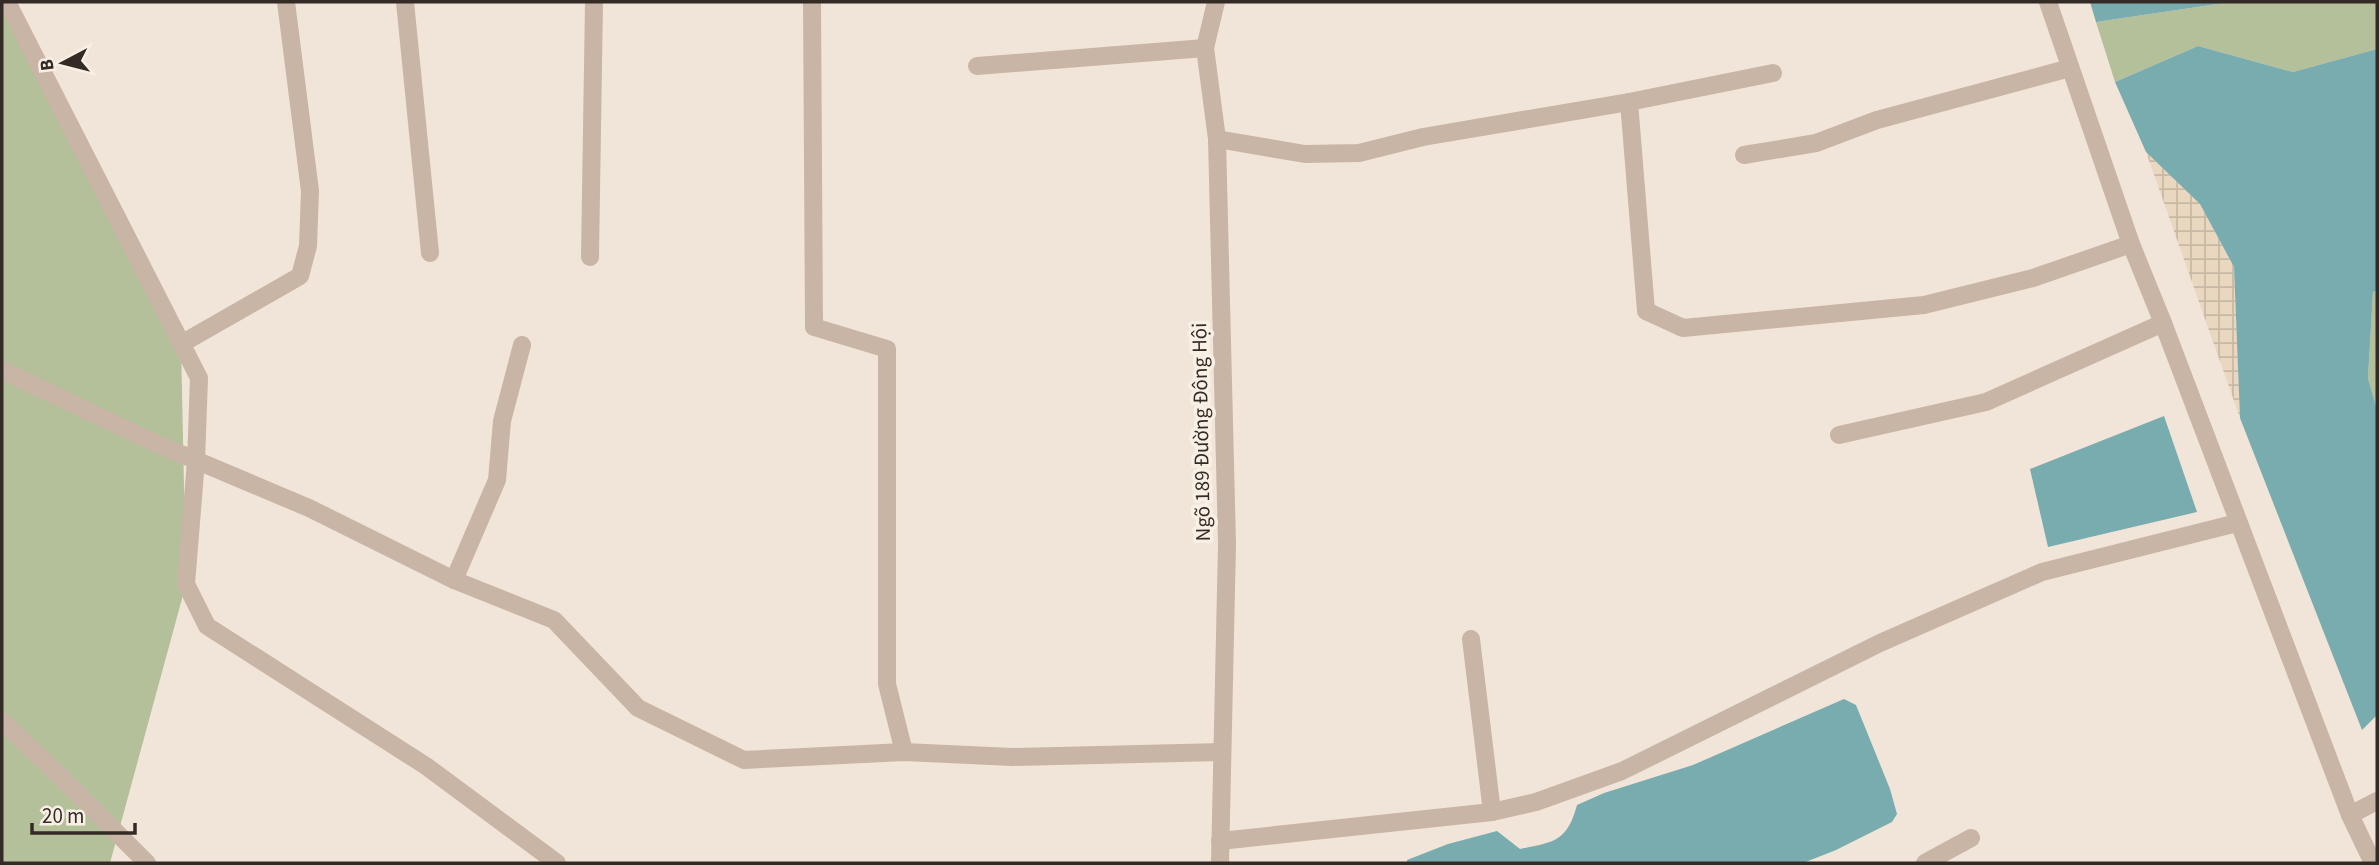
<svg xmlns="http://www.w3.org/2000/svg" width="2379" height="865" viewBox="0 0 2379 865" font-family="'Source Sans 3',sans-serif">
	<style>
		.grass { fill: #b3c099 }
		.plaza { fill: url(#plaza-grid) }
		.water { fill: #78acae }
		.lines { fill: none; stroke-linecap: round; stroke-linejoin: round }
		.street { stroke: #c9b5a5; stroke-width: 18 }
		.labels { text-anchor: middle; stroke-width: 7; stroke-linejoin: round; paint-order: stroke }
		.street-label { font-size: 21px; fill: #342b26; stroke: #f9f0e5 }
	</style>
	<defs>
		<pattern id="plaza-grid" width="8" height="8" patternUnits="userSpaceOnUse" patternTransform="scale(1.75)"><rect width="8" height="8" fill="#e9d7c0"/><path d="M0 4h8M4 0v8" fill="none" stroke="#c8b9a5"/></pattern>
	</defs>
	<rect width="100%" height="100%" fill="#f1e5d9"/>
	<g class="grass">
		<path d="M2 2 181 344 186 584 110 863H2Z"/>
		<path d="M2231 2H2377V49L2293 72 2198 46 2115 82 2096 22Z"/>
		<path d="M2377 291V410L2368 378 2373 292Z"/>
	</g>
	<path class="plaza" d="M2146 152 2200 204 2234 267 2240 418Z"/>
	<g class="water">
		<path d="M2090 2H2231L2096 22Z"/>
		<path d="M2198 46 2293 72 2377 49V291L2373 292 2368 378 2377 410V715L2362 730 2240 418 2234 267 2200 204 2146 152 2115 82Z"/>
		<path d="M2164 416 2197 512 2048 547 2030 469Z"/>
		<path d="M1844 699 1856 705 1890 789 1897 814 1892 822 1836 850 1803 863H1407V860L1448 844 1497 831 1520 849C1554 842 1567 842 1577 805L1604 793 1693 765Z"/>
	</g>
	<g class="lines">
		<g class="street">
			<path d="M7 2 199 378 196 461 186 584 207 626 426 766 557 863"/>
			<path d="M405 2 430 253"/>
			<path d="M812 2 814 327 887 349V684L904 752"/>
			<path d="M1216 2 1205 48 1217 139 1227 544 1220 863"/>
			<path d="M2048 2 2131 244 2163 323 2350 815 2373 863"/>
			<path d="M977 66 1205 48"/>
			<path d="M1629 102 1773 73"/>
			<path d="M1217 139 1305 154 1359 153 1423 137 1629 102 1646 311 1683 328 1924 305 2033 278 2131 244"/>
			<path d="M1744 155 1816 143 1877 120 2070 68"/>
			<path d="M590 257 594 2"/>
			<path d="M181 344 300 276 308 246 310 191 286 2"/>
			<path d="M2 370 155 443 309 508 454 580 554 620 638 708 744 760 904 752 1012 757 1222 752"/>
			<path d="M1839 435 1986 402 2163 323"/>
			<path d="M454 580 497 480 502 421 522 345"/>
			<path d="M1471 639 1492 812"/>
			<path d="M2 721 64 780 147 863"/>
			<path d="M2350 815 2377 801"/>
			<path d="M1220 841 1492 812 1536 802 1622 771 1880 643 2042 572 2237 523"/>
			<path d="M1925 863 1971 838"/>
		</g>
	</g>
	<g class="labels">
		<g class="street-label">
			<text transform="translate(1201 432) rotate(-91)" y="7">Ngõ 189 Đường Đông Hội</text>
		</g>
	</g>
	<rect width="2379" height="865" fill="none" stroke="#342b26" stroke-width="7"/>
	<g transform="translate(63 63) rotate(263)" stroke="#f9f0e5" stroke-width="5" paint-order="stroke">
	<path d="M0-5L12 26L0 18L-12 26Z" fill="#342b26"/>
	<text y="-10" font-size="19" font-weight="bold" text-anchor="middle" fill="#342b26">B</text>
	</g>
	<path d="M32 823v10h103v-10" fill="none" stroke="#342b26" stroke-width="3.5"/>
	<text x="42" y="823" font-size="21" fill="#342b26" stroke="#f9f0e5" stroke-width="5" paint-order="stroke">20 m</text>
</svg>
